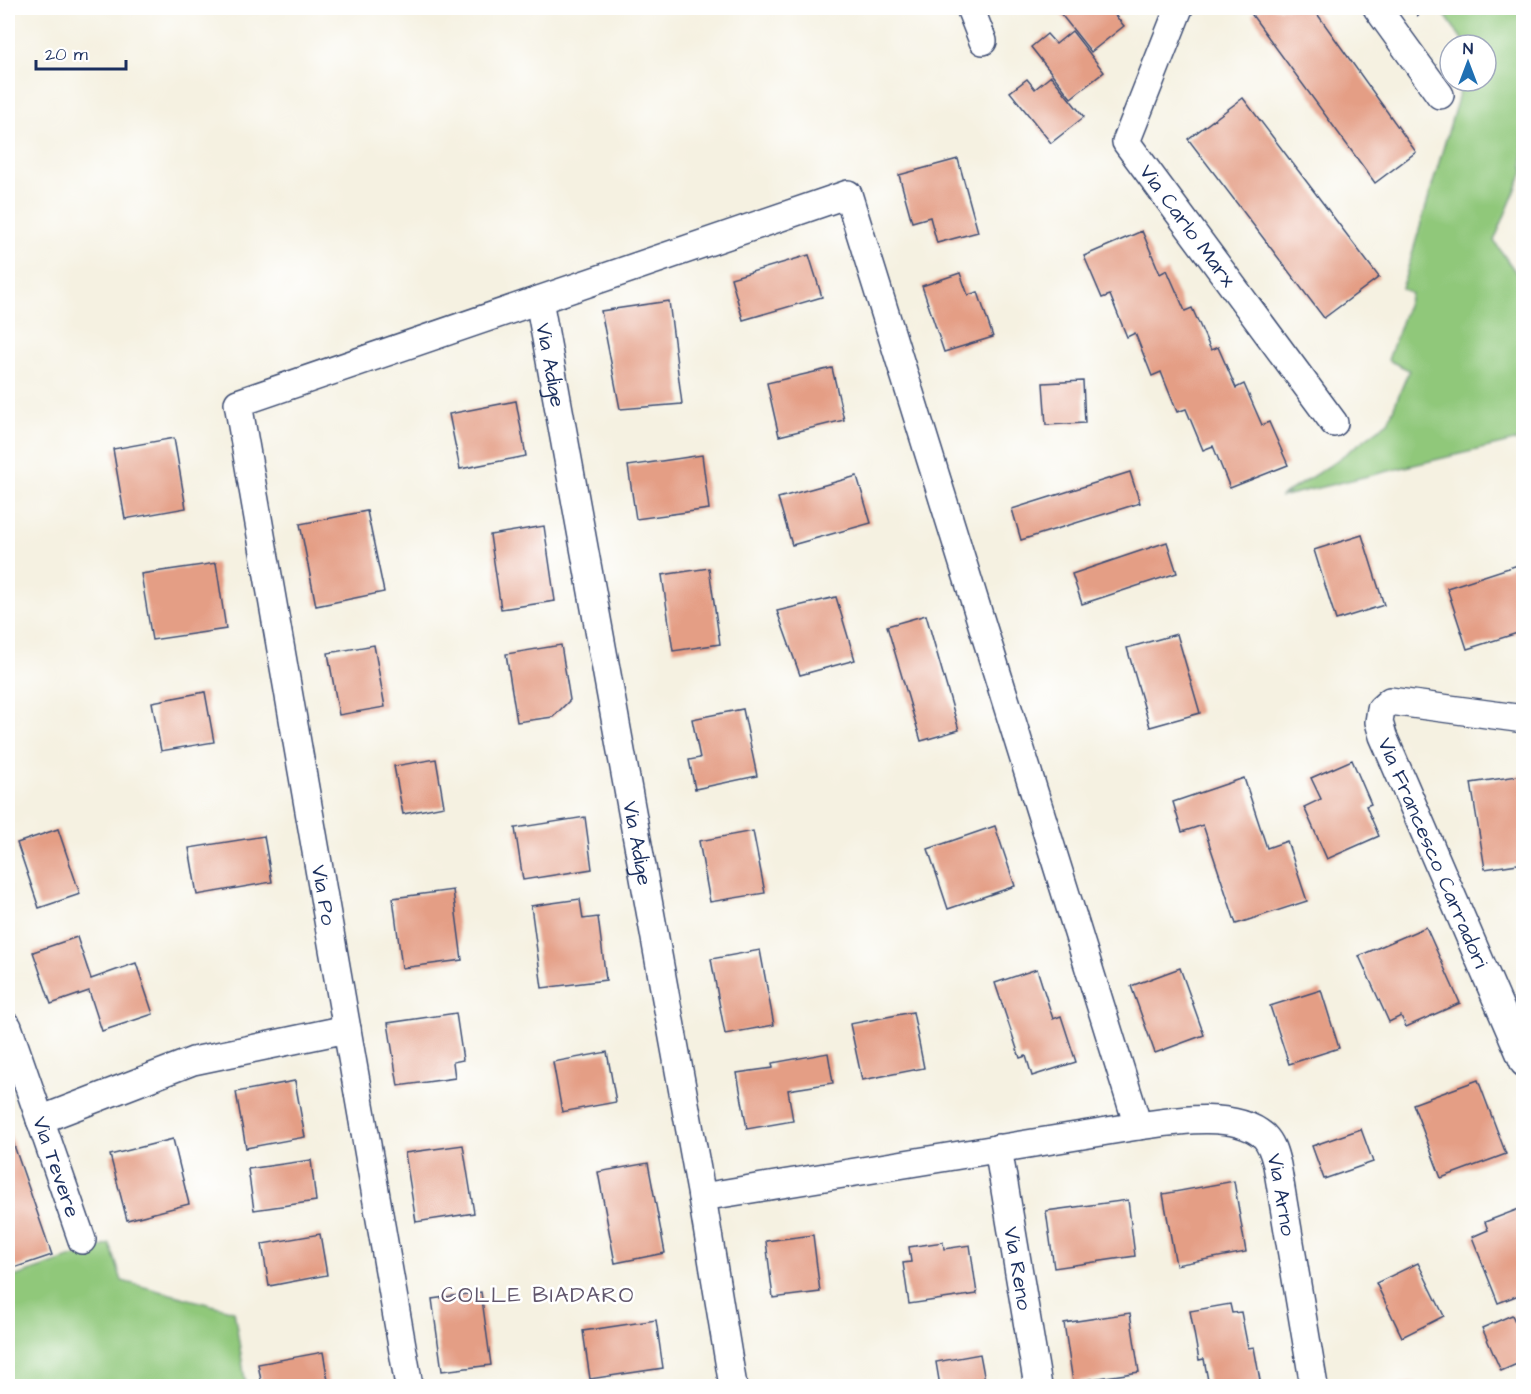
<svg xmlns="http://www.w3.org/2000/svg" width="1531" height="1394" viewBox="0 0 1531 1394" font-family="'Architects Daughter',sans-serif">
	<style>
		.green { fill: #90c87a; stroke: #567c6c; stroke-width: 1.5 }
		.building { fill: #e49e85 }
		.lines { fill: none; stroke-linecap: round; stroke-linejoin: round }
		.street-casing { stroke: #3c4c72; stroke-width: 30 }
		.path { stroke: #3c4c72; stroke-width: 4; stroke-dasharray: 4.5 4.5; stroke-linecap: butt }
		.street { stroke: #fff; stroke-width: 27 }
		.labels { text-anchor: middle; stroke-width: 5; stroke-linejoin: round; paint-order: stroke }
		.street-label { font-size: 21px; fill: #1b2f5e; stroke: #fff }
		.neighbourhood-label { font-size: 22px; letter-spacing: 1.5px; fill: #61566c; stroke: #fff }
	</style>
	<rect width="100%" height="100%" fill="#fff"/>
	<filter id="ink" filterUnits="userSpaceOnUse"><feTurbulence type="fractalNoise" baseFrequency=".0167" numOctaves="2"/><feDisplacementMap in="SourceGraphic" scale="12" xChannelSelector="R" yChannelSelector="G"/><feConvolveMatrix kernelMatrix="1 2 1 2 8 2 1 2 1" color-interpolation-filters="sRGB"/></filter>
	<filter id="wash" filterUnits="userSpaceOnUse"><feTurbulence type="fractalNoise" baseFrequency=".008" numOctaves="4" result="noise"/><feDisplacementMap in="SourceGraphic" scale="24" xChannelSelector="R" yChannelSelector="G"/><feGaussianBlur stdDeviation="1.35" result="paint"/><feColorMatrix in="noise" values="0 0 0 0 0 0 0 0 0 0 0 0 0 0 0 0 0 1.4 0 .05"/><feComposite in="paint" operator="in"/></filter>
	<g filter="url(#wash)">
		<rect width="100%" height="100%" fill="#f5f1e1"/>
		<g class="green">
			<path d="M1440 8H1523V172L1494 241 1523 283V439L1280 497 1329 466 1388 422 1409 370 1388 360 1411 294 1402 288 1463 81H1486V45H1466Z"/>
			<path d="M110 1244 122 1281 234 1311 246 1386H8V1279Z"/>
		</g>
		<g id="blocks">
			<g class="building">
				<path d="M1056 8H1109L1124 26 1091 52Z"/>
				<path d="M1262 8H1313L1416 152 1375 183 1252 15Z"/>
				<path d="M1072 31 1104 72 1071 98 1031 47 1047 34 1056 44Z"/>
				<path d="M1051 76 1084 117 1051 143 1010 92 1027 79 1035 89Z"/>
				<path d="M1243 98 1379 277 1324 318 1188 139Z"/>
				<path d="M958 159 978 232 937 243 930 217 912 222 899 175Z"/>
				<path d="M1142 231 1160 274 1167 270 1185 311 1192 308 1211 350 1218 347 1236 388 1244 384 1262 425 1269 422 1288 465 1230 488 1213 446 1203 450 1186 409 1177 412 1161 372 1152 376 1135 333 1127 337 1110 295 1102 298 1084 256Z"/>
				<path d="M809 255 822 297 743 320 731 278Z"/>
				<path d="M960 273 968 295 978 292 993 337 944 352 922 286Z"/>
				<path d="M669 301 682 404 620 409 601 311Z"/>
				<path d="M832 368 844 420 779 436 767 383Z"/>
				<path d="M1083 381 1085 423 1046 425 1043 383Z"/>
				<path d="M516 401 526 456 460 469 449 414Z"/>
				<path d="M174 438 186 508 125 519 113 449Z"/>
				<path d="M702 455 709 509 636 519 628 466Z"/>
				<path d="M1130 472 1140 503 1021 540 1012 509Z"/>
				<path d="M857 476 871 523 792 545 778 498Z"/>
				<path d="M367 511 384 592 316 606 300 524Z"/>
				<path d="M544 526 555 601 501 609 490 535Z"/>
				<path d="M1362 535 1384 605 1336 620 1314 550Z"/>
				<path d="M1167 542 1177 573 1082 604 1072 574Z"/>
				<path d="M216 563 226 629 152 640 141 574Z"/>
				<path d="M1524 563V631L1467 649 1447 588Z"/>
				<path d="M709 568 720 644 673 651 662 575Z"/>
				<path d="M836 597 855 660 800 675 777 611Z"/>
				<path d="M926 615 959 730 921 741 887 626Z"/>
				<path d="M1177 634 1200 713 1150 727 1127 648Z"/>
				<path d="M374 645 385 707 339 715 328 653Z"/>
				<path d="M561 645 570 700 553 717 517 722 506 654Z"/>
				<path d="M205 692 214 742 161 751 152 702Z"/>
				<path d="M743 709 757 776 695 789 689 760 700 758 692 719Z"/>
				<path d="M436 759 444 806 403 814 394 766Z"/>
				<path d="M1352 760 1371 804 1366 806 1379 836 1327 859 1304 807 1321 799 1311 778Z"/>
				<path d="M1524 775V863L1485 869 1471 783Z"/>
				<path d="M1244 778 1267 848 1287 841 1307 901 1236 924 1203 825 1182 832 1173 802Z"/>
				<path d="M585 817 592 869 523 880 515 828Z"/>
				<path d="M995 826 1015 886 948 909 928 849Z"/>
				<path d="M58 829 80 894 39 908 17 843Z"/>
				<path d="M753 831 765 893 710 902 699 841Z"/>
				<path d="M264 836 272 882 197 895 189 848Z"/>
				<path d="M453 890 462 960 402 968 393 898Z"/>
				<path d="M580 899 583 919 598 917 606 980 542 988 531 906Z"/>
				<path d="M1426 927 1460 1003 1406 1027 1401 1016 1389 1022 1359 956Z"/>
				<path d="M77 937 91 979 136 963 153 1014 102 1031 89 991 51 1004 33 952Z"/>
				<path d="M760 950 774 1025 725 1034 711 959Z"/>
				<path d="M1180 968 1204 1035 1155 1053 1131 986Z"/>
				<path d="M1037 969 1053 1019 1061 1016 1076 1062 1032 1076 1026 1056 1020 1058 995 983Z"/>
				<path d="M1321 990 1339 1048 1289 1064 1270 1006Z"/>
				<path d="M913 1012 924 1068 862 1080 850 1024Z"/>
				<path d="M456 1013 463 1060 453 1062 455 1078 398 1086 388 1023Z"/>
				<path d="M607 1052 616 1102 562 1112 553 1062Z"/>
				<path d="M828 1053 833 1083 788 1090 793 1121 747 1129 737 1073 773 1068 772 1063Z"/>
				<path d="M1478 1080 1506 1154 1441 1178 1413 1104Z"/>
				<path d="M295 1081 305 1137 246 1148 236 1092Z"/>
				<path d="M8 1128 52 1255 8 1270Z"/>
				<path d="M1361 1129 1373 1162 1324 1179 1312 1146Z"/>
				<path d="M173 1139 189 1204 127 1220 110 1155Z"/>
				<path d="M463 1145 474 1213 416 1222 405 1153Z"/>
				<path d="M311 1160 316 1201 254 1210 248 1169Z"/>
				<path d="M648 1163 665 1253 615 1263 598 1172Z"/>
				<path d="M1234 1181 1246 1252 1176 1265 1163 1194Z"/>
				<path d="M1128 1200 1135 1256 1054 1268 1046 1211Z"/>
				<path d="M1524 1207V1293L1498 1303 1472 1237 1488 1230 1485 1222Z"/>
				<path d="M320 1234 327 1275 269 1286 262 1244Z"/>
				<path d="M813 1235 820 1292 773 1298 766 1241Z"/>
				<path d="M943 1242 944 1249 970 1245 977 1294 909 1304 903 1263 911 1262 909 1247Z"/>
				<path d="M1418 1263 1444 1316 1402 1337 1376 1283Z"/>
				<path d="M481 1292 491 1365 442 1371 432 1299Z"/>
				<path d="M1230 1304 1232 1313 1241 1312 1248 1348 1254 1347 1261 1386H1209L1204 1359 1199 1360 1190 1311Z"/>
				<path d="M1130 1313 1139 1372 1073 1382 1064 1323Z"/>
				<path d="M1512 1315 1524 1341V1361L1501 1371 1482 1328Z"/>
				<path d="M656 1320 663 1368 590 1379 583 1331Z"/>
				<path d="M323 1352 329 1386H262L258 1364Z"/>
				<path d="M980 1354 986 1386H940L936 1362Z"/>
				<path d="M1416 1382 1417 1386H1394V1385Z"/>
			</g>
		</g>
	</g>
	<g filter="url(#ink)">
		<use href="#blocks" fill-opacity="0" stroke="#3c4c72" stroke-width="1.5"/>
		<g class="lines">
			<g class="street-casing">
				<g id="street">
					<path d="M970 8 983 41"/>
					<path id="s1" d="M1179 8 1126 142 1334 423"/>
					<path d="M1377 8 1440 95"/>
					<path id="s2" d="M539 300 702 1197 733 1386"/>
					<path id="s3" d="M1524 719 1390 701 1381 709 1379 722 1383 736 1524 1063"/>
					<path id="s4" d="M8 1027 82 1240"/>
					<path d="M40 1120 193 1061 347 1029"/>
					<path id="s5" d="M998 1148 1038 1386"/>
					<path id="s6" d="M702 1197 1138 1126C1173 1121 1235 1110 1264 1136 1272 1144 1274 1154 1277 1165L1314 1386"/>
					<path d="M409 1386 238 403 848 194 1138 1126"/>
				</g>
			</g>
			<path class="path" d="M1416 15 1426 8"/>
			<use href="#street" class="street"/>
		</g>
	</g>
	<g class="labels">
		<g class="street-label">
			<text dy="7" stroke="none"><textPath href="#s1" startOffset="248">Via Carlo Marx</textPath></text>
			<text dy="7" stroke="none"><textPath href="#s2" startOffset="66">Via Adige</textPath></text>
			<text dy="7" stroke="none"><textPath href="#s2" startOffset="552">Via Adige</textPath></text>
			<text dy="7" stroke="none"><textPath href="#s3" startOffset="302">Via Francesco Carradori</textPath></text>
			<text transform="translate(324 895) rotate(80)" y="7">Via Po</text>
			<text dy="7" stroke="none"><textPath href="#s4" startOffset="148">Via Tevere</textPath></text>
			<text dy="7" stroke="none"><textPath href="#s6" startOffset="634">Via Arno</textPath></text>
			<text dy="7" stroke="none"><textPath href="#s5" startOffset="122">Via Reno</textPath></text>
		</g>
		<g class="neighbourhood-label">
			<text x="538" y="1302">COLLE BIADARO</text>
		</g>
	</g>
	<rect width="1531" height="1394" fill="none" stroke="#fff" stroke-width="30"/>
	<g transform="translate(1468 63)"><circle r="28" fill="#ffffff" stroke="#a4acbf" stroke-width="1.5"/>
	<path d="M0-4.5L10 22L0 15L-10 22Z" fill="#1f6fb2"/>
	<text y="-9" font-size="16" font-weight="bold" text-anchor="middle" fill="#1b2f5e">N</text>
	</g>
	<path d="M36 60v9h90v-9" fill="none" stroke="#1b2f5e" stroke-width="3"/>
	<text x="45" y="60" font-size="18" fill="#1b2f5e" stroke="#ffffff" stroke-width="4.5" paint-order="stroke">20 m</text>
</svg>
